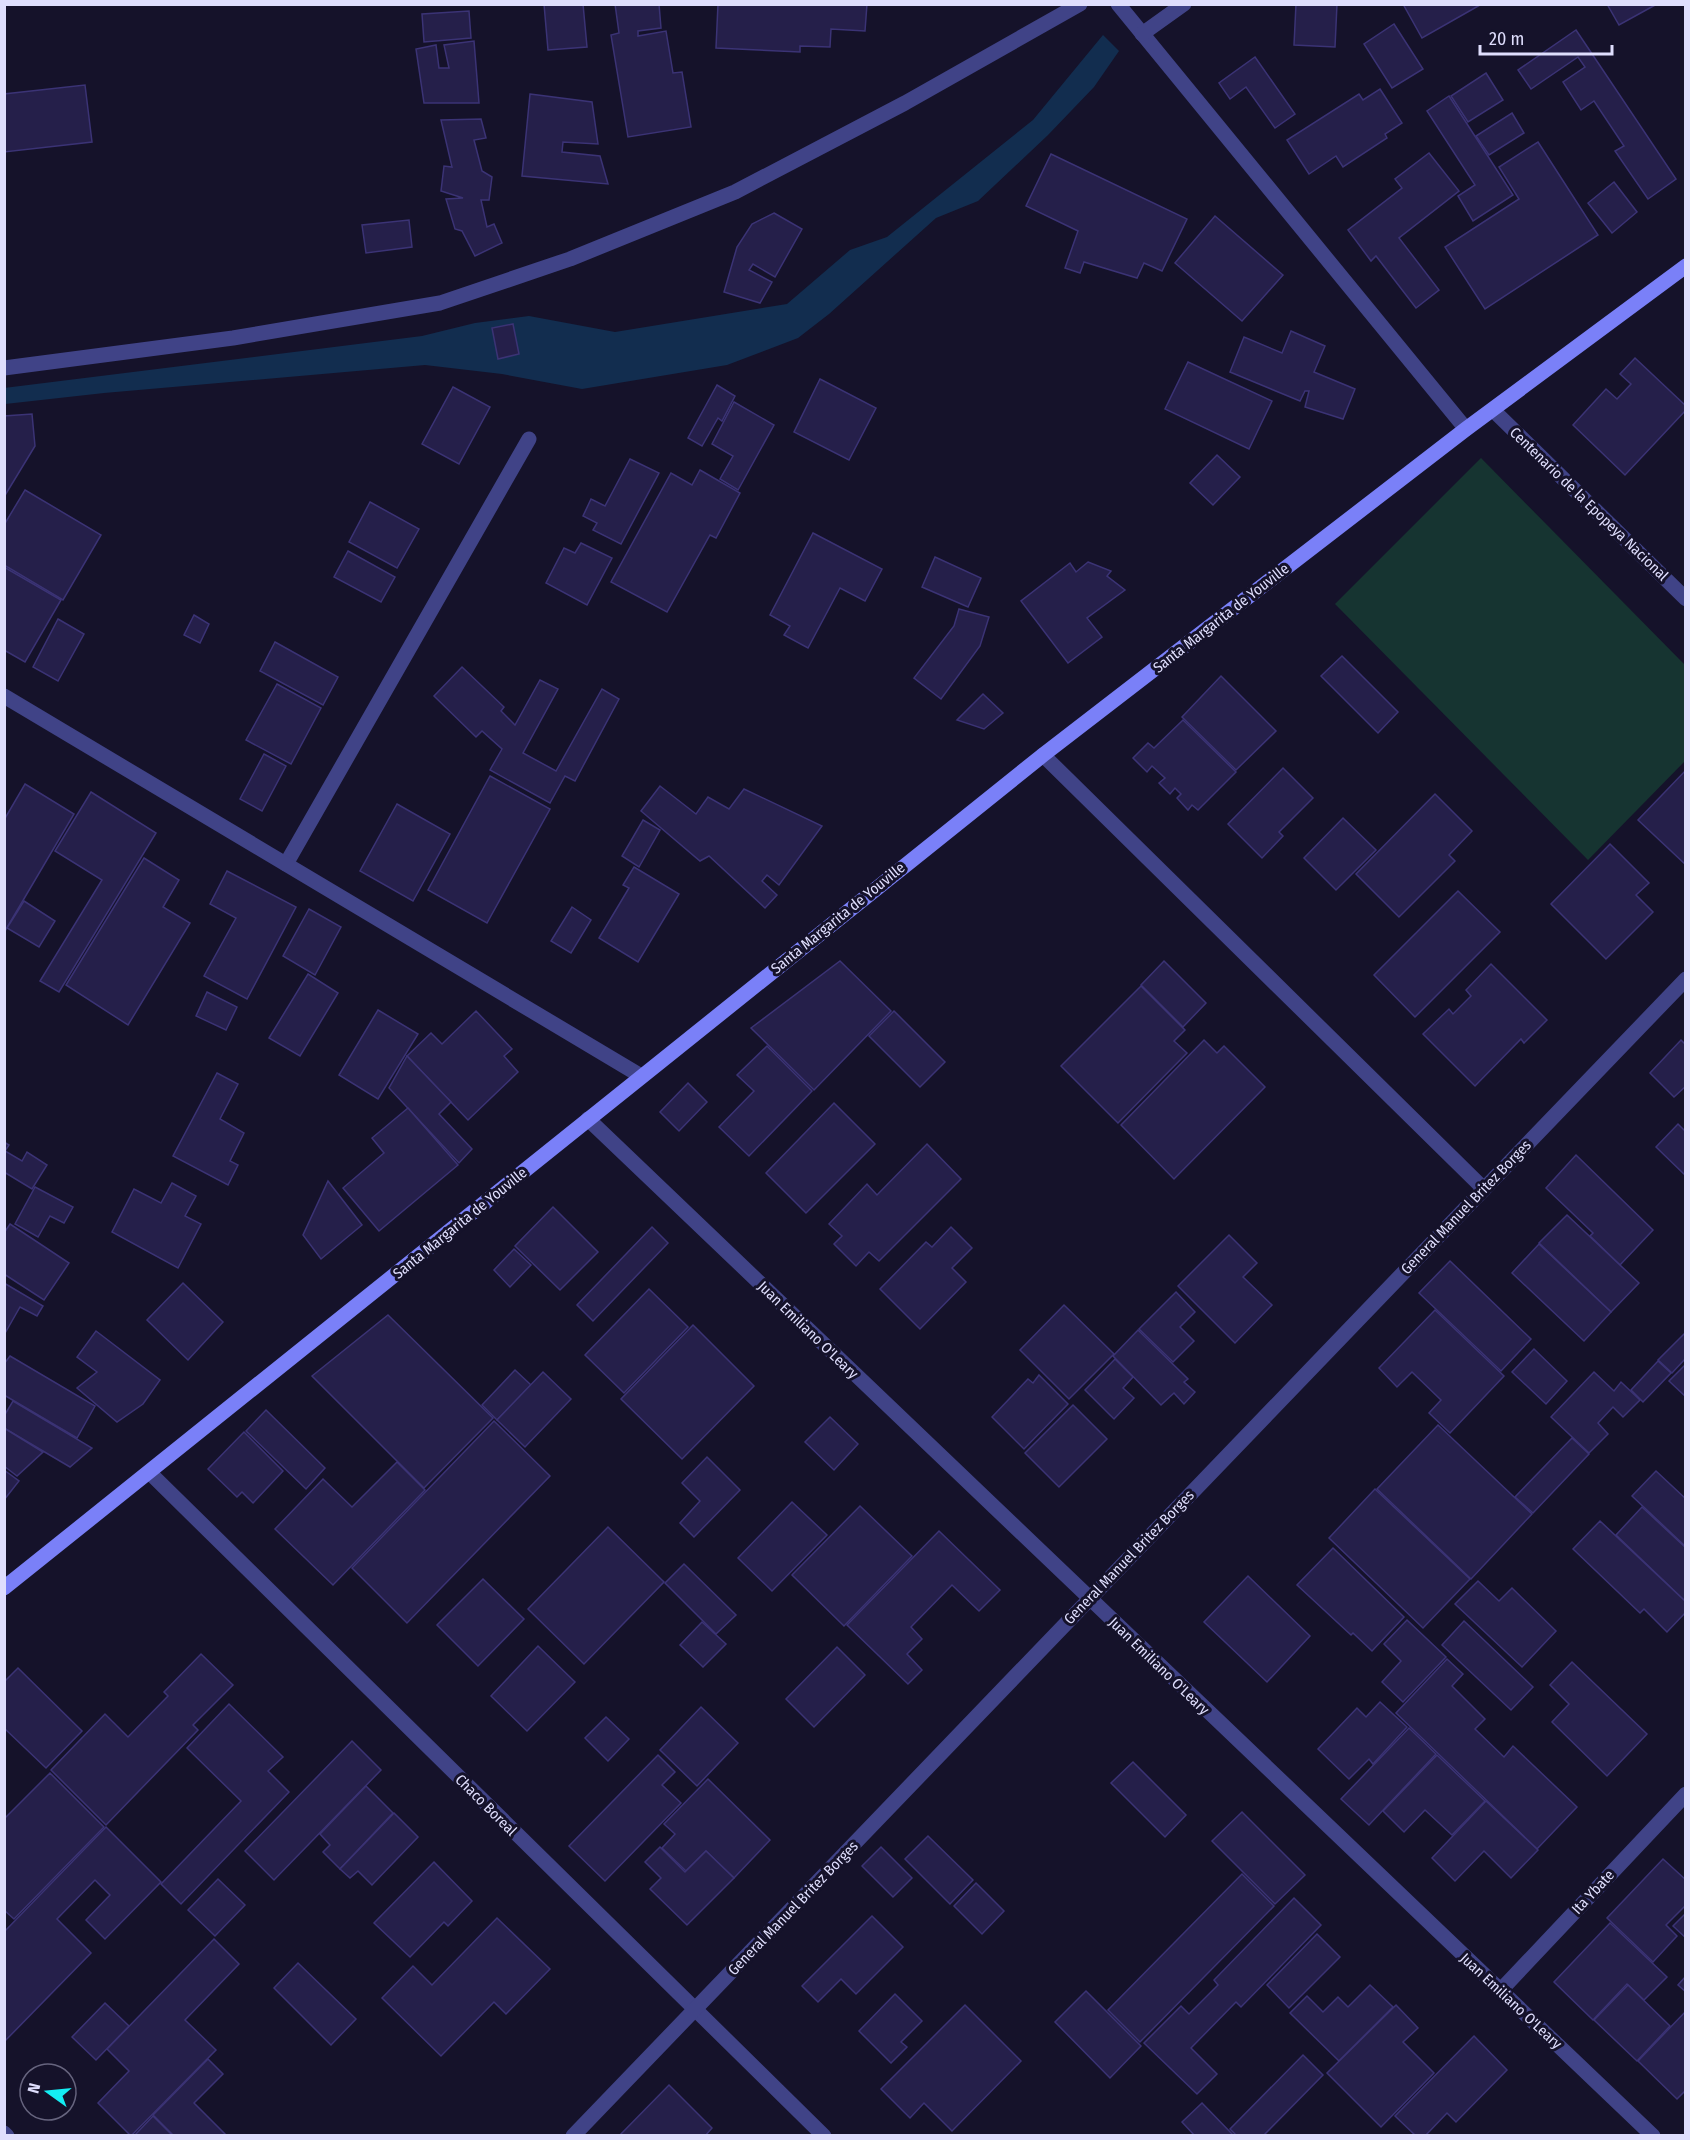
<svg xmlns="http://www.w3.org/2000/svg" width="1690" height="2140" viewBox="0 0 1690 2140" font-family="'Fira Sans Condensed',sans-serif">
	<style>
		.green { fill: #163431 }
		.water { fill: #122d4f }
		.building { fill: #251f4a; stroke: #3b3375; stroke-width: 1.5 }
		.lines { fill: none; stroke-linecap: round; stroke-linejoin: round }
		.lane { stroke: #404387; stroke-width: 15 }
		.street { stroke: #404387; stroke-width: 15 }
		.secondary { stroke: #7a80f8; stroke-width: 15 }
		.labels { text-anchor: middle; stroke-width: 6; stroke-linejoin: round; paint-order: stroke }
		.street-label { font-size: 15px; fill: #dfdefd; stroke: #15122a }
	</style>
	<rect width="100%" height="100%" fill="#15122a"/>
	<path class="green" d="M1481 458 1685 665V761L1588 860 1335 604Z"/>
	<path class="water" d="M1103 35 1119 51 1094 87 1048 135 978 201 936 218 829 314 798 338 727 365 582 389 502 374 425 365 104 393 5 404 4 388 422 336 475 323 529 316 615 332 787 304 850 250 887 237 1033 120Z"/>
	<g class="building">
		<path d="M544 4H583L587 47 548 50Z"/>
		<path d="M615 4H659L661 28 638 31V36L666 31 673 73 682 72 691 127 628 137 611 35 619 33Z"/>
		<path d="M718 4H867L865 31 831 29 830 47 800 46V52L716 48Z"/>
		<path d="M1296 4H1337L1335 47 1294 45Z"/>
		<path d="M1403 4H1480V5L1422 38Z"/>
		<path d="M1607 4H1657L1619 25Z"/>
		<path d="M469 11 471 38 424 42 422 14Z"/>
		<path d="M1394 24 1423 69 1392 88 1364 44Z"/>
		<path d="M1576 30 1676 179 1648 199 1615 151 1624 146 1594 101 1581 110 1563 82 1585 67 1578 57 1531 89 1518 70Z"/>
		<path d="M474 41 479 103H424L416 49 436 45 439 68H449L444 45Z"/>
		<path d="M1255 57 1295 114 1275 128 1246 87 1230 99 1219 83Z"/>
		<path d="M1486 73 1503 100 1468 122 1451 96Z"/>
		<path d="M85 85 92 142 4 152V94Z"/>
		<path d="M1380 89 1402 123 1385 134 1387 138 1343 167 1336 156 1309 174 1287 140 1359 94 1363 100Z"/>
		<path d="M530 94 592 102 598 144 563 142 562 152 600 156 608 184 522 176Z"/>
		<path d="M1449 96 1513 195 1473 221 1458 196 1475 185 1427 111Z"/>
		<path d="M1512 113 1524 133 1489 155 1476 136Z"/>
		<path d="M481 119 486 138 474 140 482 171 492 177 489 200H481L487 227 494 224 502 243 475 256 462 231 455 229 446 199 463 198 441 191 444 166 452 167 441 120Z"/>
		<path d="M1538 142 1598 235 1485 309 1445 247 1519 199 1499 167Z"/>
		<path d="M1429 153 1459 191 1399 238 1439 290 1416 308 1376 256 1371 261 1348 230 1402 188 1395 179Z"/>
		<path d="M1051 154 1187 219 1162 271 1144 263 1137 278 1084 262 1080 273 1065 268 1078 231 1026 206Z"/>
		<path d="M1614 182 1637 212 1612 233 1588 203Z"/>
		<path d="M774 213 802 229 775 277 753 264 749 270 772 282 760 303 724 292 737 247 752 224Z"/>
		<path d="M1215 216 1283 275 1242 321 1175 263Z"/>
		<path d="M409 220 412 247 366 253 362 225Z"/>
		<path d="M513 324 519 354 498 359 492 328Z"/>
		<path d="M1291 331 1325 346 1314 372 1355 389 1343 419 1305 407 1309 391H1305L1300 401 1230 372 1244 337 1282 353Z"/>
		<path d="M1635 358 1686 406V410L1625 475 1573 425 1606 389 1617 399 1631 384 1620 374Z"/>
		<path d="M1188 362 1272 401 1249 449 1165 409Z"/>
		<path d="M820 379 876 408 849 460 794 432Z"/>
		<path d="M717 385 735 396 722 421 718 418 702 446 688 438Z"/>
		<path d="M453 387 490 407 459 464 422 444Z"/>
		<path d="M734 402 774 425 738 490 720 479 733 456 712 444Z"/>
		<path d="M32 414 35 446 4 497V416Z"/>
		<path d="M1217 455 1240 477 1213 505 1190 483Z"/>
		<path d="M630 459 659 473 621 544 593 530 597 523 583 516 591 499 605 506Z"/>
		<path d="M700 470 740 493 716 538 710 535 667 612 611 582 671 473 692 485Z"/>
		<path d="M25 490 101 535 63 600 4 565V525Z"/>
		<path d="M370 502 419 529 397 568 349 542Z"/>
		<path d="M813 533 882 569 865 601 840 588 808 648 784 635 790 626 770 615Z"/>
		<path d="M581 543 612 558 587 605 546 583 564 548 575 553Z"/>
		<path d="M348 551 395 577 381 602 334 577Z"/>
		<path d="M935 557 981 578 968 607 922 587Z"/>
		<path d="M1088 562 1111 571 1107 576 1125 590 1087 618 1102 637 1068 663 1021 601 1070 563 1076 572Z"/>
		<path d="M4 567 61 600 25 662 4 650Z"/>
		<path d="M959 609 989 617 980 646 941 699 914 678 954 626Z"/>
		<path d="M194 615 209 624 200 643 184 635Z"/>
		<path d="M58 619 84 634 58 681 33 667Z"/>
		<path d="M275 642 338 677 323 705 260 671Z"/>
		<path d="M1342 656 1398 712 1378 733 1321 676Z"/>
		<path d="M462 667 504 707 501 711 515 725 540 680 558 689 523 753 556 771 602 689 619 699 575 781 565 776 550 803 490 770 502 749 482 731 476 737 434 696Z"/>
		<path d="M1221 676 1276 731 1236 770 1182 717Z"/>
		<path d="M277 684 321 708 291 764 246 740Z"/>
		<path d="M983 694 1003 713 984 729 957 720Z"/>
		<path d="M1183 720 1236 772 1198 810 1192 805 1188 810 1177 798 1181 794 1175 788 1170 794 1159 783 1165 778 1152 766 1147 772 1133 758 1148 743 1154 748Z"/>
		<path d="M264 754 286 766 262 811 240 799Z"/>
		<path d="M1283 768 1313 798 1279 832 1283 836 1262 858 1228 824Z"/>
		<path d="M1686 770V865L1638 820Z"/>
		<path d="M490 776 550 809 487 923 428 890Z"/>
		<path d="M25 784 74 814 5 931 4 820Z"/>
		<path d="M660 786 696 814 708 797 729 809 744 789 822 826 779 885 767 875 762 881 777 895 765 908 709 856 700 861 641 811Z"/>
		<path d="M91 792 156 833 59 992 40 981 102 880 55 851Z"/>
		<path d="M1435 794 1472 831 1449 855 1455 861 1399 917 1356 874Z"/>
		<path d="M397 804 450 834 413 901 360 871Z"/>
		<path d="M1343 818 1376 850 1336 890 1304 858Z"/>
		<path d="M643 820 660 830 639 867 622 856Z"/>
		<path d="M1610 844 1649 883 1636 895 1653 912 1606 959 1551 904Z"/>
		<path d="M144 858 179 880 163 907 190 923 128 1025 66 985Z"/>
		<path d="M634 867 679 894 638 962 599 938 629 888 623 885Z"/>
		<path d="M227 871 296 907 247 999 204 976 236 918 210 904Z"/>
		<path d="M1458 891 1500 932 1415 1017 1374 975Z"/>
		<path d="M24 901 55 921 39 947 7 928Z"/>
		<path d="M572 907 591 920 571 953 551 941Z"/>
		<path d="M309 909 341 927 315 975 283 956Z"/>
		<path d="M840 961 891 1011 814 1090 751 1028Z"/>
		<path d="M1164 961 1206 1003 1183 1027 1141 985Z"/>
		<path d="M1491 964 1547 1020 1524 1043 1521 1039 1475 1086 1423 1034 1449 1009 1453 1014 1471 996 1466 990Z"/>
		<path d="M308 974 338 993 300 1056 269 1038Z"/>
		<path d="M1141 986 1185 1030 1174 1041 1187 1053 1118 1123 1061 1066Z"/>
		<path d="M207 992 237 1007 226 1030 196 1016Z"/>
		<path d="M378 1010 418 1034 378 1099 339 1075Z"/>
		<path d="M476 1011 512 1049 504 1056 518 1072 468 1120 407 1056 431 1033 442 1044Z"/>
		<path d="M894 1011 945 1062 920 1087 869 1036Z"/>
		<path d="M1204 1040 1217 1053 1224 1046 1265 1087 1174 1179 1121 1125Z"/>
		<path d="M1681 1040 1686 1045V1086L1674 1097 1650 1073Z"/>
		<path d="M767 1046 812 1091 749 1156 719 1127 754 1091 737 1075Z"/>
		<path d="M407 1056 451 1102 439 1114 472 1149 459 1163 389 1088Z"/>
		<path d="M217 1073 238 1084 220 1119 244 1133 230 1161 238 1165 228 1185 173 1156Z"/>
		<path d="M688 1083 707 1102 679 1131 660 1112Z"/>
		<path d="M834 1103 875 1144 806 1213 766 1173Z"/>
		<path d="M408 1108 458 1165 379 1231 343 1188 384 1153 372 1138Z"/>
		<path d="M1678 1124 1686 1132V1176L1656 1147Z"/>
		<path d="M4 1142 9 1145 5 1151 22 1161 27 1152 47 1165 32 1189 4 1172Z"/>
		<path d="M927 1144 961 1179 879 1261 869 1252 856 1266 834 1244 842 1236 829 1224 867 1184 877 1195Z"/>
		<path d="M1576 1155 1653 1230 1620 1265 1590 1236 1593 1233 1546 1188Z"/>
		<path d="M328 1181 362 1225 321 1259 303 1235Z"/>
		<path d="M172 1183 196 1196 185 1216 201 1224 178 1268 112 1232 134 1189 161 1203Z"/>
		<path d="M35 1187 73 1207 64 1223 50 1216 38 1237 15 1224Z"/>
		<path d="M553 1207 598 1252 560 1290 515 1246Z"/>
		<path d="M1567 1215 1639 1283 1611 1312 1539 1243Z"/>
		<path d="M10 1224 69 1263 44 1300 4 1274V1233Z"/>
		<path d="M652 1227 668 1243 593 1321 577 1305Z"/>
		<path d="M951 1227 972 1248 952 1268 966 1282 920 1329 880 1289 926 1242 932 1247Z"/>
		<path d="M1229 1235 1257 1263 1243 1277 1272 1305 1235 1343 1178 1286Z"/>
		<path d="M1539 1244 1611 1312 1584 1341 1512 1273Z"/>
		<path d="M514 1249 531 1265 510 1287 494 1270Z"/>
		<path d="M1450 1261 1531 1339 1501 1371 1419 1293Z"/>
		<path d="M4 1283 43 1306 37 1316 20 1307 4 1335Z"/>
		<path d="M183 1283 223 1322 188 1360 147 1320Z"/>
		<path d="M649 1289 688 1327 624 1393 585 1355Z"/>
		<path d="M1176 1292 1195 1312 1180 1327 1194 1341 1173 1362 1139 1329Z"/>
		<path d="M1064 1305 1114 1354 1069 1399 1020 1350Z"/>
		<path d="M1435 1310 1504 1376 1450 1433 1429 1413 1441 1400 1412 1372 1397 1387 1379 1368Z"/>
		<path d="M388 1315 493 1418 424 1488 312 1376Z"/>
		<path d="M693 1325 754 1386 682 1459 621 1399Z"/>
		<path d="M1138 1330 1188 1379 1184 1382 1195 1392 1184 1404 1174 1393 1161 1405 1113 1356Z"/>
		<path d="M96 1331 160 1380 143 1404 117 1422 77 1388 97 1372 77 1357Z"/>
		<path d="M1686 1332V1358L1672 1373 1658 1360Z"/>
		<path d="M1534 1349 1567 1381 1546 1404 1512 1372Z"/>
		<path d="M10 1356 95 1406 77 1438 4 1395V1364Z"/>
		<path d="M1115 1359 1133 1377 1123 1388 1134 1398 1114 1419 1085 1390Z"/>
		<path d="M1658 1361 1671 1373 1643 1402 1631 1390Z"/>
		<path d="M1686 1364V1397L1669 1381Z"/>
		<path d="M515 1370 531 1385 497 1420 482 1405Z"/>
		<path d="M543 1372 571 1399 525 1447 497 1420Z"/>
		<path d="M1594 1372 1614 1391 1621 1382 1640 1400 1623 1417 1613 1407 1598 1423 1608 1434 1589 1453 1551 1417Z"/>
		<path d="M1039 1375 1068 1404 1024 1449 992 1417 1028 1379 1033 1383Z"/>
		<path d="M13 1401 92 1448 70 1467 4 1428V1416Z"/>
		<path d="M1073 1405 1107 1439 1059 1487 1025 1453Z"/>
		<path d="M266 1410 325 1468 306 1489 246 1431Z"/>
		<path d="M830 1417 858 1444 834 1470 805 1442Z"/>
		<path d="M494 1421 550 1476 407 1623 352 1568Z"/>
		<path d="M1438 1425 1532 1514 1471 1579 1377 1489Z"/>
		<path d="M4 1428 43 1452 17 1476 4 1466Z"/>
		<path d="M244 1432 283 1471 253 1503 242 1492 237 1497 208 1469Z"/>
		<path d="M1572 1438 1589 1454 1533 1513 1515 1497Z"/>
		<path d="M707 1457 740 1490 694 1537 680 1523 700 1501 682 1483Z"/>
		<path d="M397 1462 425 1490 333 1585 275 1529 323 1479 352 1507Z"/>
		<path d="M4 1470 19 1481 4 1500Z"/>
		<path d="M1656 1471 1686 1499V1547L1632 1496Z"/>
		<path d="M1375 1489 1470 1579 1423 1628 1329 1538Z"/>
		<path d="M792 1502 827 1535 772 1591 738 1558Z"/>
		<path d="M860 1506 912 1556 844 1626 792 1575Z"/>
		<path d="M1642 1507 1686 1548V1602L1616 1535Z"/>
		<path d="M1600 1521 1686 1602V1612L1667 1632 1644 1609 1640 1613 1573 1549Z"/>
		<path d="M608 1527 664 1582 584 1664 528 1609Z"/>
		<path d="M939 1531 1000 1590 979 1611 952 1585 911 1627 922 1639 907 1654 922 1670 908 1684 847 1625Z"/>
		<path d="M1333 1548 1404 1617 1372 1651 1353 1633 1351 1635 1297 1585Z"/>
		<path d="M684 1564 736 1615 716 1634 665 1583Z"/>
		<path d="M1248 1576 1310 1636 1267 1682 1204 1622Z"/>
		<path d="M483 1579 524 1619 478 1666 437 1625Z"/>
		<path d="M1478 1581 1499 1601 1512 1588 1556 1631 1522 1667 1455 1604Z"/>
		<path d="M1407 1620 1446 1657 1403 1702 1382 1682 1401 1661 1384 1644Z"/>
		<path d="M1464 1621 1533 1687 1511 1710 1442 1645Z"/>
		<path d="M702 1622 726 1644 703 1667 680 1645Z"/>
		<path d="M538 1646 575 1682 527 1731 491 1696Z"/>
		<path d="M837 1647 865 1675 814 1727 786 1699Z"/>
		<path d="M201 1654 233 1685 193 1725 198 1730 106 1825 51 1770 105 1714 128 1737 168 1696 164 1692Z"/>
		<path d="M1447 1659 1463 1674 1452 1686 1485 1719 1475 1729 1504 1757 1513 1746 1577 1807 1537 1849 1396 1713Z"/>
		<path d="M1572 1662 1647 1734 1607 1776 1552 1722 1569 1704 1550 1685Z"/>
		<path d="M18 1668 82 1731 46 1768 4 1728V1682Z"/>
		<path d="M1380 1702 1407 1727 1373 1764 1369 1759 1349 1779 1318 1749 1357 1708 1366 1717Z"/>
		<path d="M229 1704 283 1757 268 1771 289 1792 181 1904 161 1884 241 1801 187 1748Z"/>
		<path d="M701 1707 738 1743 697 1786 660 1750Z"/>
		<path d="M606 1717 629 1739 608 1761 585 1738Z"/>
		<path d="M1409 1728 1436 1754 1369 1825 1341 1799Z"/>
		<path d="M352 1741 381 1770 274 1880 245 1851Z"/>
		<path d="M658 1755 675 1772 662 1785 681 1803 605 1881 569 1846Z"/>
		<path d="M1437 1755 1485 1801 1452 1835 1425 1810 1404 1832 1383 1811Z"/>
		<path d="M1133 1762 1186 1815 1165 1837 1111 1783Z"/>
		<path d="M50 1773 104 1827 14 1919 4 1910V1819Z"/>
		<path d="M708 1779 770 1840 734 1878 706 1851 686 1871 662 1848 675 1834 664 1824Z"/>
		<path d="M366 1786 393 1813 340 1869 323 1852 330 1845 320 1834Z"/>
		<path d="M1486 1801 1538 1850 1511 1878 1484 1851 1455 1881 1432 1858Z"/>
		<path d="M1242 1812 1305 1875 1275 1904 1212 1841Z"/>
		<path d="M394 1813 418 1837 372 1885 358 1871 350 1878 340 1869Z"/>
		<path d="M106 1827 161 1882 105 1939 86 1920 110 1895 95 1880 57 1919 91 1953 4 2042V1932Z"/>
		<path d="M928 1836 973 1880 950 1904 905 1859Z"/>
		<path d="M660 1847 685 1872 706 1851 734 1878 687 1925 650 1889 661 1878 645 1862Z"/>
		<path d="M881 1847 912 1878 893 1897 862 1866Z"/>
		<path d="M1663 1859 1686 1880V1905L1666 1925 1677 1936 1653 1962 1607 1918Z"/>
		<path d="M434 1862 472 1901 448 1926 444 1922 410 1957 374 1923Z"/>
		<path d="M1242 1874 1274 1906 1140 2042 1108 2010Z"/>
		<path d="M218 1879 245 1905 215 1936 188 1910Z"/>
		<path d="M976 1883 1004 1911 982 1934 954 1906Z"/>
		<path d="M1294 1898 1321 1925 1241 2007 1236 2002 1191 2048 1217 2074 1197 2094 1144 2043 1181 2006 1189 2014 1218 1985 1214 1980Z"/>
		<path d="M1686 1913V1938L1673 1926Z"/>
		<path d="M872 1916 903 1947 856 1994 841 1979 818 2002 802 1986Z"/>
		<path d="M497 1918 550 1969 506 2014 494 2002 441 2056 382 1998 413 1966 432 1985Z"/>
		<path d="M1610 1923 1667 1977 1644 2000 1627 1984 1593 2020 1554 1982Z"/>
		<path d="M1317 1934 1340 1957 1289 2008 1267 1985Z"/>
		<path d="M214 1939 239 1964 185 2020 216 2050 131 2136 98 2103 129 2071 107 2049Z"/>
		<path d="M298 1963 356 2019 331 2045 274 1988Z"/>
		<path d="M1686 1976V1992L1678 1985Z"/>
		<path d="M1370 1985 1393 2007 1339 2061 1290 2013 1307 1996 1323 2012 1338 1997 1348 2007Z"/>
		<path d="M1628 1985 1670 2026 1637 2061 1594 2020Z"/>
		<path d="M1086 1991 1141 2046 1110 2078 1055 2022Z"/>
		<path d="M895 1994 922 2021 901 2042 907 2047 891 2063 859 2031Z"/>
		<path d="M105 2003 129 2026 96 2060 72 2037Z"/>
		<path d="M965 2005 1021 2061 952 2131 924 2103 910 2118 881 2089Z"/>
		<path d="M1396 2005 1418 2028 1403 2042 1434 2073 1381 2127 1327 2073Z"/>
		<path d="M1686 2011V2090L1677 2099 1638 2061Z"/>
		<path d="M1474 2036 1507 2070 1456 2122 1447 2113 1425 2136H1416L1395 2116Z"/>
		<path d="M1303 2055 1323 2075 1263 2136H1237L1230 2129Z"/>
		<path d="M208 2059 223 2074 194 2103 227 2136H174L153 2115Z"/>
		<path d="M669 2085 712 2128 705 2136H619Z"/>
		<path d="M1202 2103 1234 2136H1195L1182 2122Z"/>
		<path d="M153 2116 173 2136H134Z"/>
	</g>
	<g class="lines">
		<path class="lane" d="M286 864 529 439"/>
		<g class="street">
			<path d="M1118 4 1466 429"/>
			<path d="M1142 34 1184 4"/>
			<path d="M4 368 233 338 440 303 570 259 735 192 905 103 1080 4"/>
			<path d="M1493 410 1686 599"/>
			<path d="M4 696 641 1076"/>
			<path d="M1043 755 1484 1189"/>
			<path d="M588 1119 1653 2136"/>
			<path d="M150 1473 824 2136"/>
			<path d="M1500 1991 1686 1794"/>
			<path d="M4 2133 7 2136"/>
			<path d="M573 2136 1686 979"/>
		</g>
		<path class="secondary" d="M4 1588 1043 755 1466 429 1686 266"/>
	</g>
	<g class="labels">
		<g class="street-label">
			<text transform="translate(1589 504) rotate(44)" y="5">Centenario de la Epopeya Nacional</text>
			<text transform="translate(1221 618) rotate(-38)" y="5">Santa Margarita de Youville</text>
			<text transform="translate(838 918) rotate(-39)" y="5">Santa Margarita de Youville</text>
			<text transform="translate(1466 1207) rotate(-46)" y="5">General Manuel Britez Borges</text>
			<text transform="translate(460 1223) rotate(-39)" y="5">Santa Margarita de Youville</text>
			<text transform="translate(808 1330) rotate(44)" y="5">Juan Emiliano O'Leary</text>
			<text transform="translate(1129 1557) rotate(-46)" y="5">General Manuel Britez Borges</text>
			<text transform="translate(1159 1666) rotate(44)" y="5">Juan Emiliano O'Leary</text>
			<text transform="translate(486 1805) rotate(45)" y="5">Chaco Boreal</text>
			<text transform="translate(1593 1892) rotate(-47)" y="5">Ita Ybate</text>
			<text transform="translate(793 1908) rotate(-46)" y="5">General Manuel Britez Borges</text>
			<text transform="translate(1511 2001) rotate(43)" y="5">Juan Emiliano O'Leary</text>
		</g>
	</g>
	<rect width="1690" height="2140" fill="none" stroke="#dfdefd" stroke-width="12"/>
	<g transform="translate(48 2092) rotate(285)"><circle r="28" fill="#15122a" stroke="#66647e" stroke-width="1.5"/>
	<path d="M0-4.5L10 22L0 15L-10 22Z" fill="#14edf3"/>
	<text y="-9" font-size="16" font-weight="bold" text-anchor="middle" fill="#dfdefd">N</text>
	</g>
	<path d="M1480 45v9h132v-9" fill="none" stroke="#dfdefd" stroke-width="3"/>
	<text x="1489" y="45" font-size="18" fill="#dfdefd" stroke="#15122a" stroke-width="4.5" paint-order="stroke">20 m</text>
</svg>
